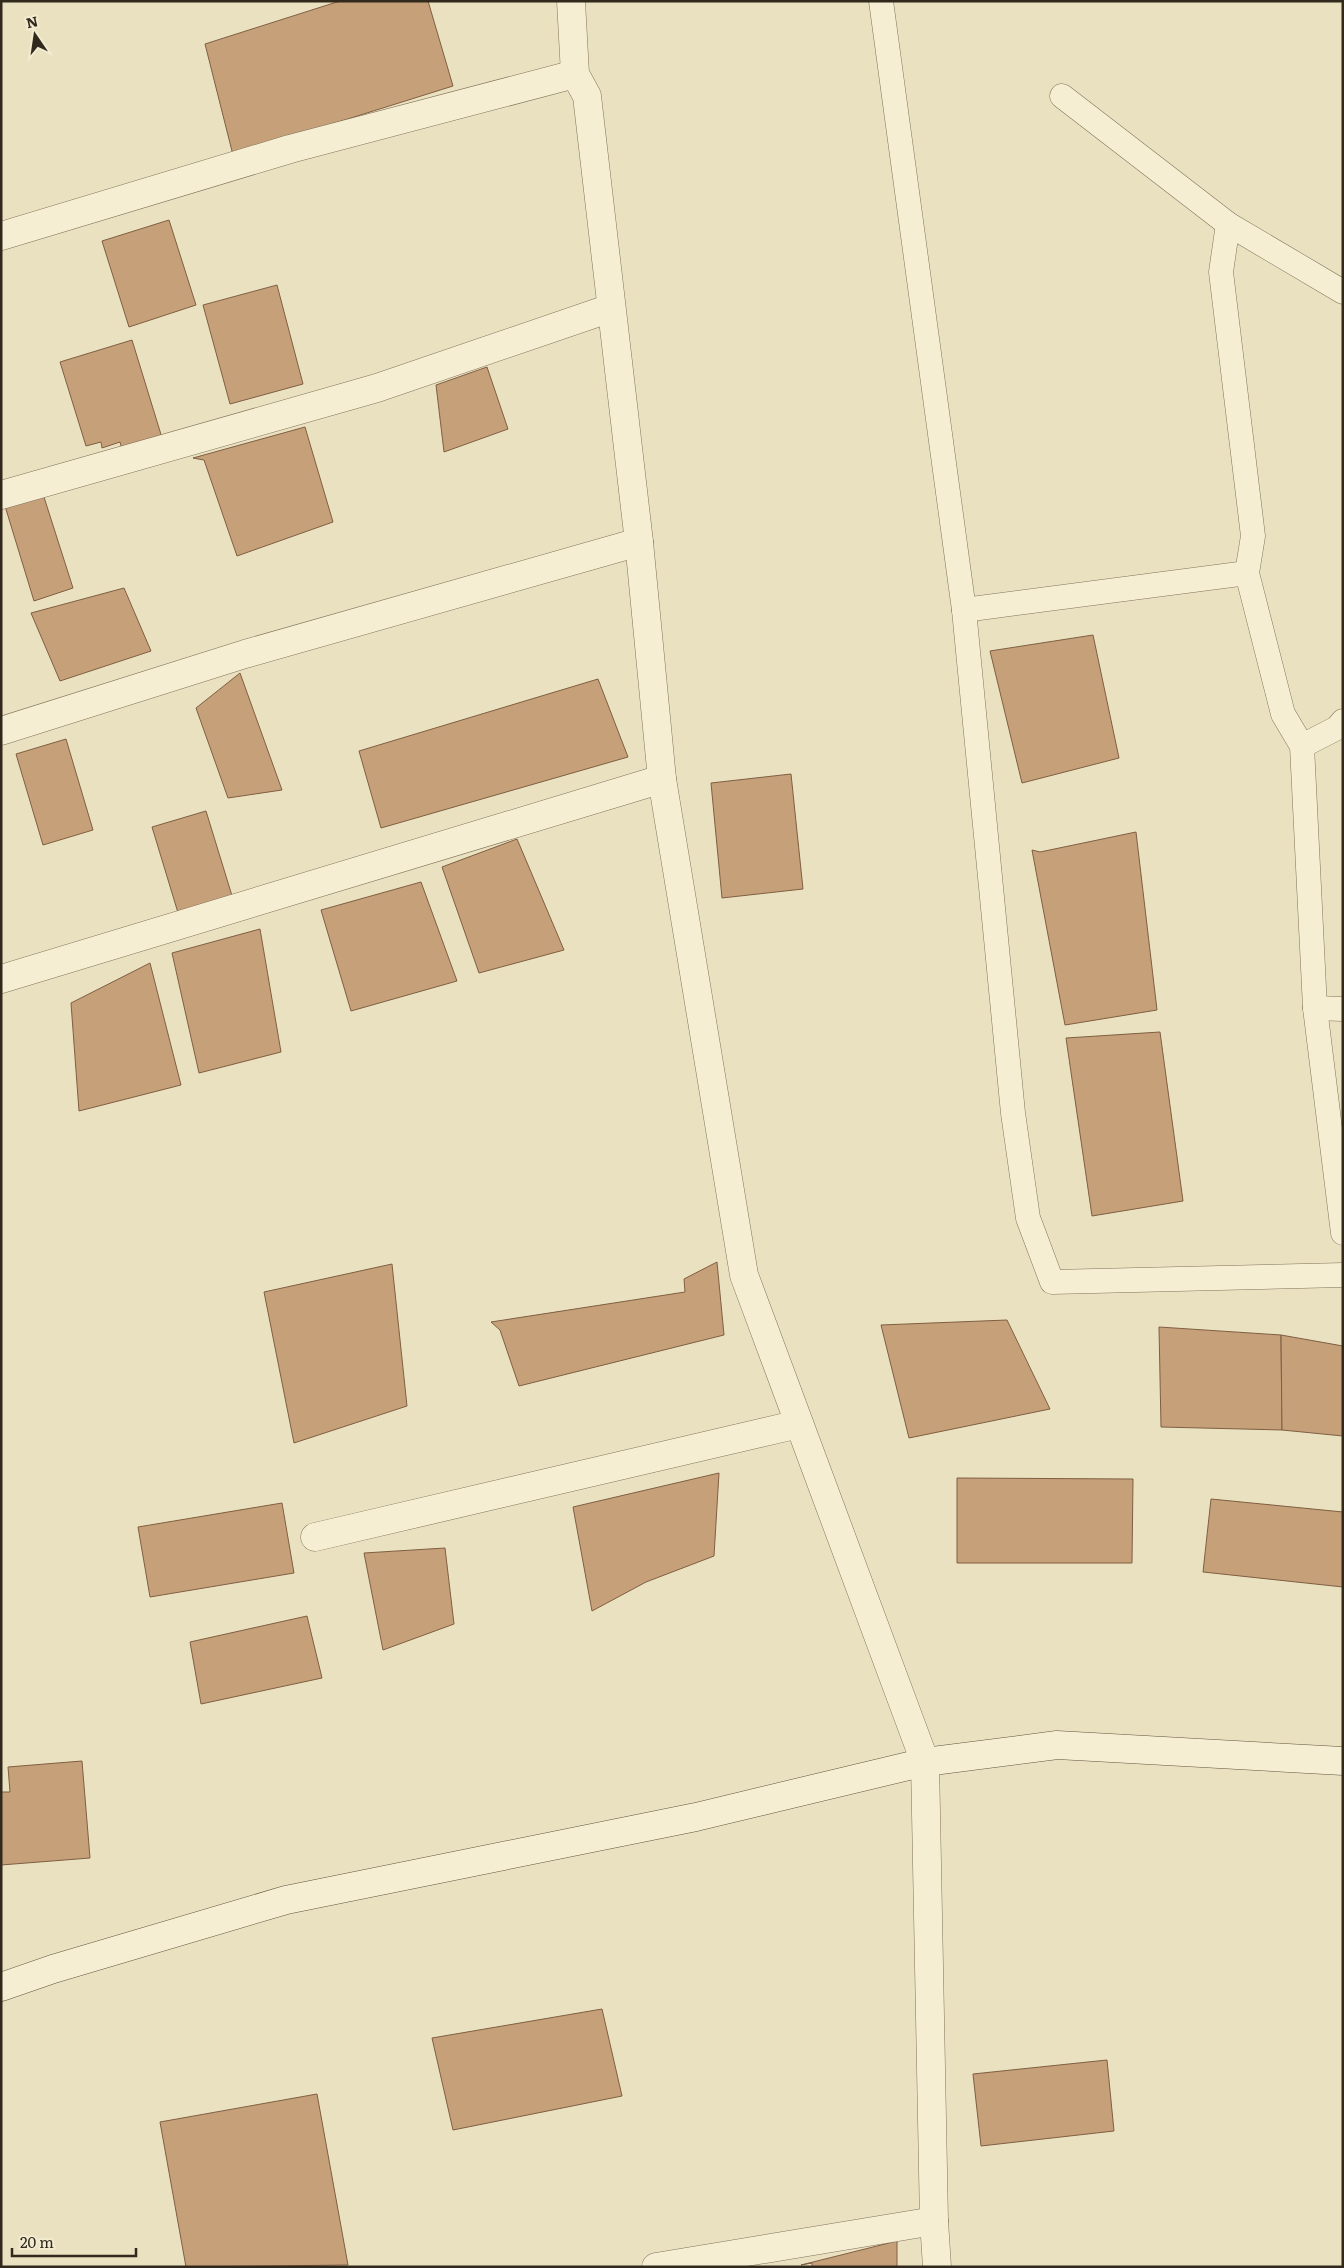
<svg xmlns="http://www.w3.org/2000/svg" width="1344" height="2268" viewBox="0 0 1344 2268" font-family="Literata,serif">
	<style>
		.building { fill: #c5a079; stroke: #7f5f42 }
		.lines { fill: none; stroke-linecap: round; stroke-linejoin: round }
		.lane-casing { stroke: #82735a; stroke-width: 25 }
		.street-casing { stroke: #82735a; stroke-width: 29 }
		.secondary-casing { stroke: #63543d; stroke-width: 29 }
		.lane { stroke: #f6eed3; stroke-width: 24 }
		.street { stroke: #f6eed3; stroke-width: 28 }
		.secondary { stroke: #f6eed3; stroke-width: 28 }
	</style>
	<rect width="100%" height="100%" fill="#eae1c1"/>
	<g class="building">
		<path d="M340 1H428L453 86 233 155 205 44Z"/>
		<path d="M169 220 196 305 129 327 102 241Z"/>
		<path d="M277 285 303 384 230 404 203 305Z"/>
		<path d="M132 340 163 441 123 453 120 442 102 448 101 442 86 446 60 362Z"/>
		<path d="M487 367 508 429 444 452 436 385Z"/>
		<path d="M305 427 333 522 237 556 204 460 193 458Z"/>
		<path d="M43 494 73 588 34 601 5 506Z"/>
		<path d="M124 588 151 651 60 681 31 613Z"/>
		<path d="M1093 635 1119 758 1022 783 990 651Z"/>
		<path d="M240 673 282 790 228 798 196 708Z"/>
		<path d="M598 679 628 757 381 828 359 751Z"/>
		<path d="M66 739 93 830 43 845 16 754Z"/>
		<path d="M791 774 803 889 722 898 711 783Z"/>
		<path d="M206 811 233 899 179 916 152 827Z"/>
		<path d="M1136 832 1157 1010 1065 1025 1032 850 1040 852Z"/>
		<path d="M517 839 564 950 479 973 442 867Z"/>
		<path d="M421 882 457 981 351 1011 321 910Z"/>
		<path d="M260 929 281 1052 199 1073 172 953Z"/>
		<path d="M150 963 181 1085 79 1111 71 1003Z"/>
		<path d="M1160 1032 1183 1201 1092 1216 1066 1038Z"/>
		<path d="M717 1262 724 1335 519 1386 500 1330 491 1322 685 1292 684 1279Z"/>
		<path d="M392 1264 407 1406 294 1443 264 1292Z"/>
		<path d="M1007 1320 1050 1409 909 1438 881 1325Z"/>
		<path d="M1159 1327 1281 1335 1282 1430 1161 1427Z"/>
		<path d="M1281 1335 1343 1346V1436L1282 1430Z"/>
		<path d="M719 1473 714 1556 646 1582 592 1611 573 1507Z"/>
		<path d="M957 1478 1133 1479 1132 1563H957Z"/>
		<path d="M1211 1499 1343 1512V1587L1203 1572Z"/>
		<path d="M282 1503 294 1573 150 1597 138 1527Z"/>
		<path d="M445 1548 454 1624 383 1650 364 1553Z"/>
		<path d="M307 1616 322 1678 201 1704 190 1642Z"/>
		<path d="M82 1761 90 1858 1 1865V1792H10L8 1767Z"/>
		<path d="M602 2009 622 2096 453 2130 432 2038Z"/>
		<path d="M1107 2060 1114 2131 981 2146 973 2074Z"/>
		<path d="M317 2094 348 2265 186 2267 160 2122Z"/>
		<path d="M897 2241V2267H812V2263L801 2265Z"/>
	</g>
	<g class="lines">
		<g class="lane-casing">
			<g id="lane">
				<path d="M881 1 964 610 1013 1113 1028 1218 1052 1282 1343 1275"/>
				<path d="M1062 96 1228 224 1343 292"/>
				<path d="M1228 224 1221 272 1253 536 1247 573 1283 714 1302 746 1315 1008 1343 1233"/>
				<path d="M964 610 1247 573"/>
				<path d="M1302 746 1337 728 1343 721"/>
				<path d="M1315 1008 1343 1009"/>
			</g>
		</g>
		<g class="street-casing">
			<g id="street">
				<path d="M571 1 575 74 587 96 639 542 662 779 744 1275 925 1762 934 2221 937 2267"/>
				<path d="M1 236 290 149 575 74"/>
				<path d="M1 495 377 388 611 308"/>
				<path d="M1 731 245 654 639 542"/>
				<path d="M1 979 662 779"/>
				<path d="M315 1537 799 1424"/>
				<path d="M656 2267 934 2221"/>
			</g>
		</g>
		<g class="secondary-casing">
			<path id="secondary" d="M1 1987 53 1969 286 1900 696 1817 925 1762 1057 1745 1343 1761"/>
		</g>
		<use href="#lane" class="lane"/>
		<use href="#street" class="street"/>
		<use href="#secondary" class="secondary"/>
	</g>
	<rect width="1344" height="2268" fill="none" stroke="#32291d" stroke-width="5"/>
	<g transform="translate(35 35) rotate(347)" stroke="#f2ebd0" stroke-width="4" paint-order="stroke">
	<path d="M0-4L9 19L0 12L-9 19Z" fill="#32291d"/>
	<text y="-8" font-size="14" font-weight="bold" text-anchor="middle" fill="#32291d">N</text>
	</g>
	<path d="M12 2248v8h124v-8" fill="none" stroke="#32291d" stroke-width="2.5"/>
	<text x="20" y="2248" font-size="15" fill="#32291d" stroke="#f2ebd0" stroke-width="4" paint-order="stroke">20 m</text>
</svg>
